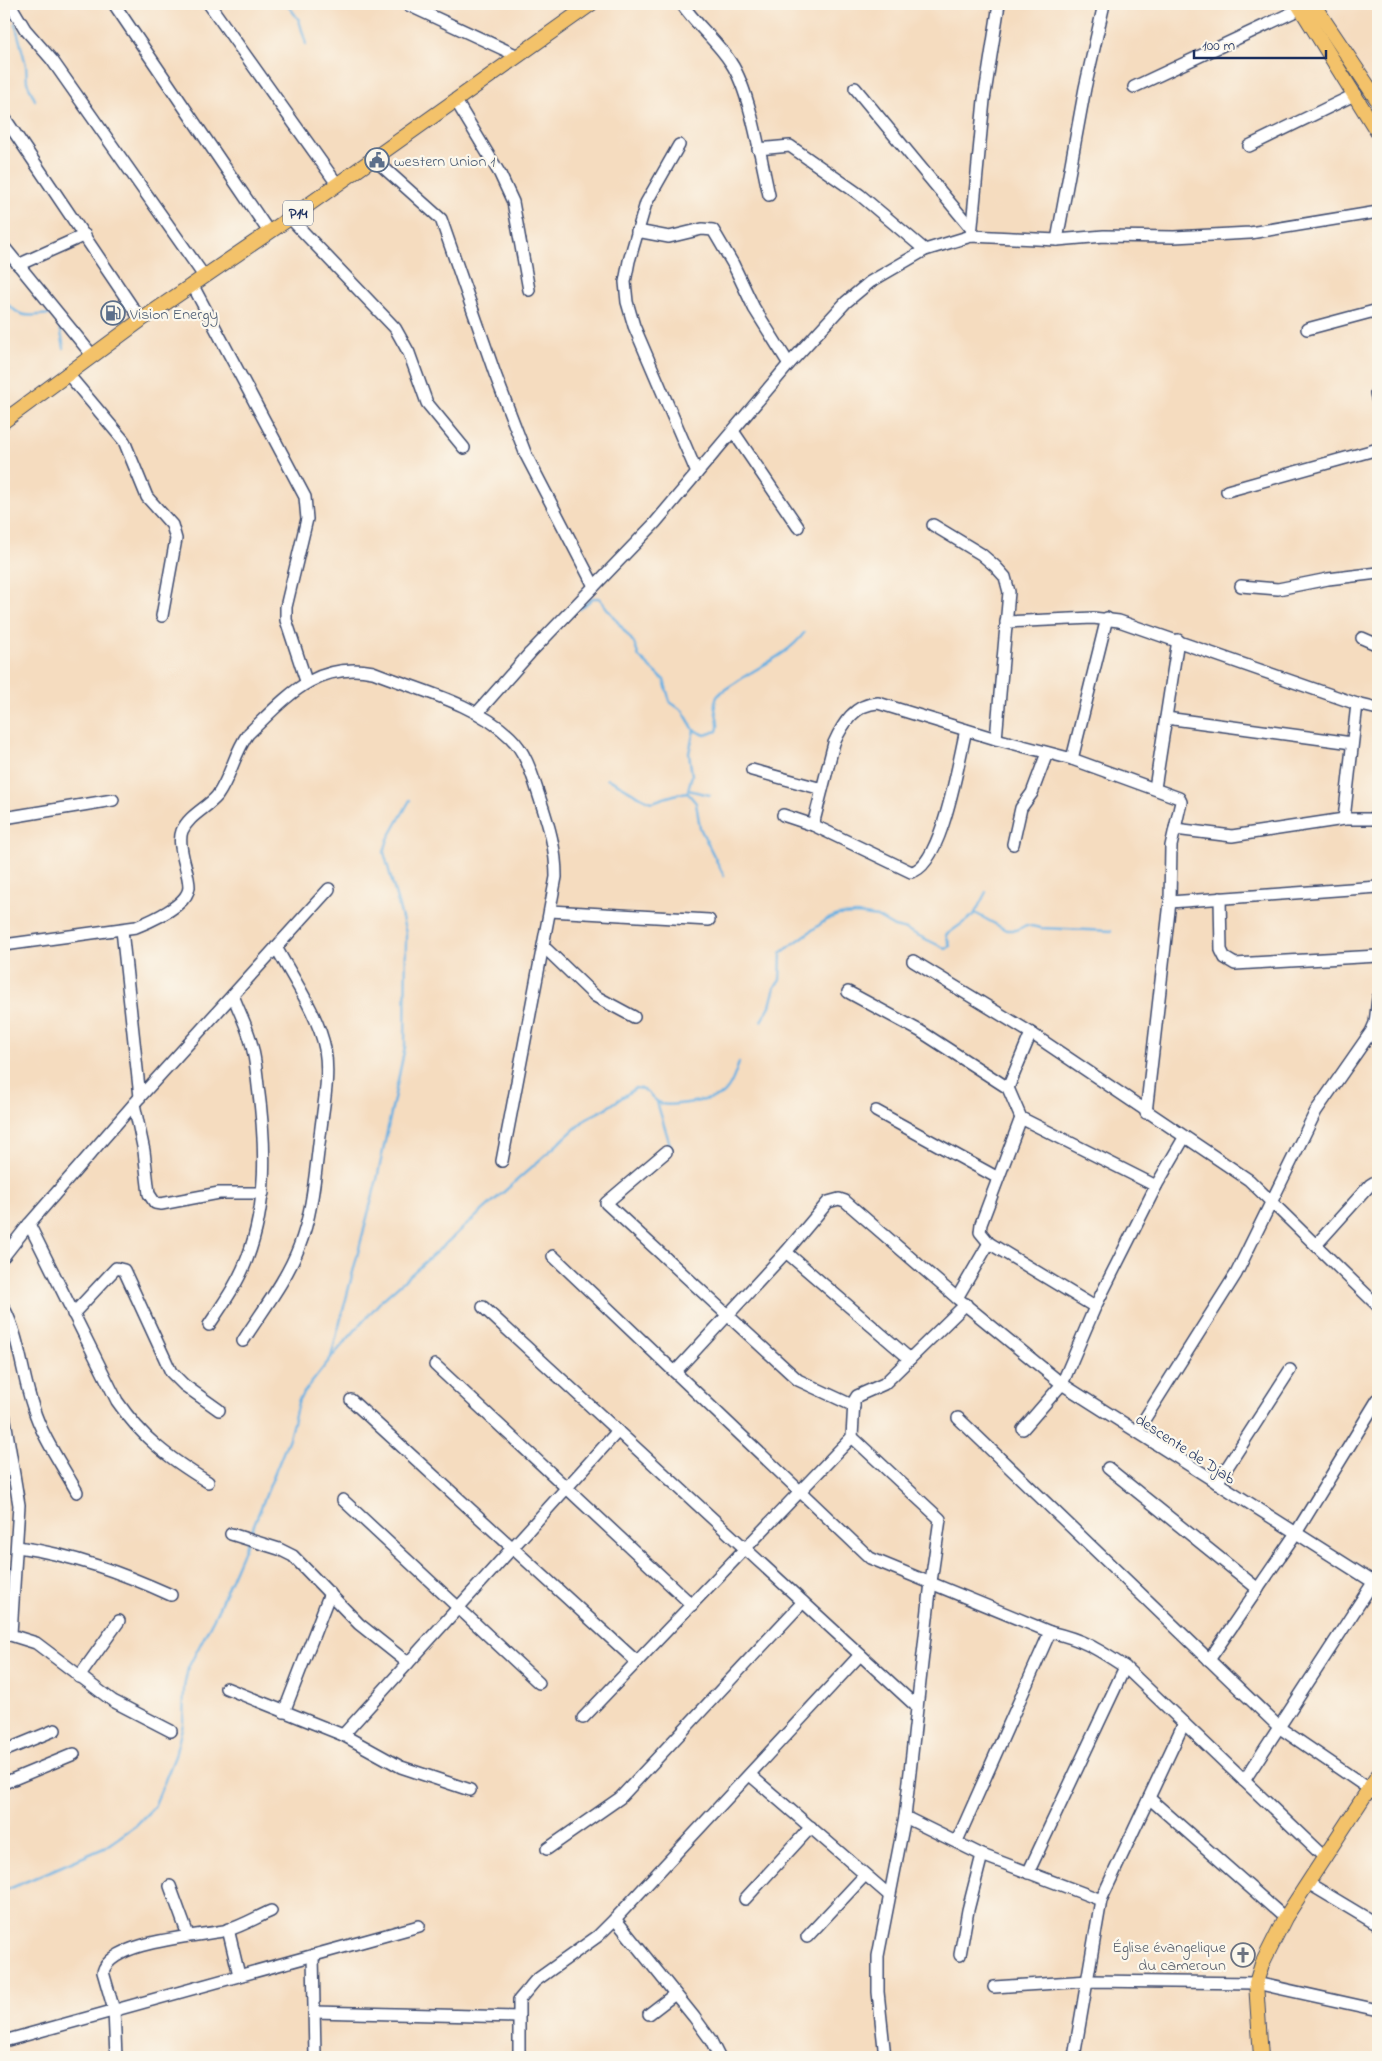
<svg xmlns="http://www.w3.org/2000/svg" width="1382" height="2061" viewBox="0 0 1382 2061" font-family="'Indie Flower',sans-serif">
	<style>
		.lines { fill: none; stroke-linecap: round; stroke-linejoin: round }
		.stream { stroke: #6cb1e2; stroke-width: 2.5 }
		.minor-casing { stroke: #3c496d; stroke-width: 14 }
		.major-casing { stroke: #3c496d; stroke-width: 16 }
		.minor { stroke: #fff; stroke-width: 11 }
		.major { stroke: #f3c26a; stroke-width: 14 }
		.labels { text-anchor: middle; stroke-width: 4.5; stroke-linejoin: round; paint-order: stroke }
		.shield { fill: #fbf7ec; stroke: #5e6b89; stroke-width: 1 }
		.shield-label { font-size: 15px; font-weight: bold; fill: #1b2f5e }
		.service-label { font-size: 16px; fill: #4e5e75; stroke: #fbf7ec; text-anchor: start }
		.street-label { font-size: 16px; fill: #1b2f5e; stroke: #fbf7ec }
		.worship-label { font-size: 16px; fill: #5b616d; stroke: #fbf7ec; text-anchor: end }
	</style>
	<rect width="100%" height="100%" fill="#fbf7ec"/>
	<filter id="ink" filterUnits="userSpaceOnUse"><feTurbulence type="fractalNoise" baseFrequency=".02" numOctaves="2"/><feDisplacementMap in="SourceGraphic" scale="10" xChannelSelector="R" yChannelSelector="G"/><feConvolveMatrix kernelMatrix="1 2 1 2 8 2 1 2 1" color-interpolation-filters="sRGB"/></filter>
	<filter id="wash" filterUnits="userSpaceOnUse"><feTurbulence type="fractalNoise" baseFrequency=".0096" numOctaves="4" result="noise"/><feDisplacementMap in="SourceGraphic" scale="20" xChannelSelector="R" yChannelSelector="G"/><feGaussianBlur stdDeviation="1.12" result="paint"/><feColorMatrix in="noise" values="0 0 0 0 0 0 0 0 0 0 0 0 0 0 0 0 0 1.4 0 .05"/><feComposite in="paint" operator="in"/></filter>
	<g filter="url(#wash)">
		<rect width="100%" height="100%" fill="#f5dcbf"/>
		<g class="lines">
			<g class="stream">
				<path d="M287 4 299 20 306 44"/>
				<path d="M15 23 26 65 27 82 35 100"/>
				<path d="M4 302C10 305 15 312 21 314 32 318 42 313 53 315"/>
				<path d="M59 322 64 348"/>
				<path d="M580 609 593 598H599L634 643 639 657 664 680 670 702 683 711 694 730 689 753 692 775 688 790 710 795"/>
				<path d="M694 730 705 735 717 731C722 720 710 709 717 697 721 691 729 687 735 683 758 666 787 656 804 633"/>
				<path d="M607 779C624 785 636 797 652 802 664 798 675 794 687 792L696 803 700 828 724 876"/>
				<path d="M975 913 1006 930H1017L1026 925 1041 928 1111 931"/>
				<path d="M761 1021 770 1006 775 987 780 980 781 953 826 920 838 915 858 914 877 917 894 927 907 930 946 949 950 946 946 935 974 915 986 892"/>
				<path d="M657 1102 671 1148"/>
				<path d="M331 1357 377 1179 405 1047 406 933 384 852 388 839 410 800"/>
				<path d="M249 1537 289 1438 299 1399 330 1359 381 1301 587 1118 605 1109 636 1088C649 1088 651 1100 662 1104 670 1107 717 1099 723 1094 731 1088 736 1072 739 1062"/>
				<path d="M4 1891 104 1848 135 1826 154 1807 175 1756 183 1724 184 1687 188 1668 216 1614 247 1542"/>
			</g>
		</g>
	</g>
	<g filter="url(#ink)">
		<g class="lines">
			<g class="minor-casing">
				<g id="minor">
					<path d="M10 4 25 29 52 60 204 276"/>
					<path d="M114 4 269 232"/>
					<path d="M209 4 337 184"/>
					<path d="M406 4 518 56"/>
					<path d="M682 4C696 25 717 41 731 63 750 91 761 160 769 195"/>
					<path d="M1134 87 1302 8"/>
					<path d="M855 88 970 227"/>
					<path d="M456 101 500 174 513 202 529 290"/>
					<path d="M4 117 141 320"/>
					<path d="M679 145 646 203 629 261 625 282 627 302 634 326 697 473"/>
					<path d="M1249 146 1356 94"/>
					<path d="M758 149 790 146 860 195 925 250"/>
					<path d="M374 159 441 219 495 374 526 455 594 586"/>
					<path d="M290 218 395 328 409 353 427 403 464 448"/>
					<path d="M637 231 669 237 702 229 713 230 733 264 754 308 789 364"/>
					<path d="M971 236 984 100 999 4"/>
					<path d="M1057 240 1085 88 1104 4"/>
					<path d="M4 247 92 355"/>
					<path d="M18 265 85 235"/>
					<path d="M192 284 305 497 307 519 286 607V620L306 681"/>
					<path d="M1307 329 1378 310"/>
					<path d="M67 373 124 441 147 497 172 525 176 539 162 616"/>
					<path d="M1378 387 1376 393 1378 402"/>
					<path d="M733 431 798 527"/>
					<path d="M1227 491 1378 449"/>
					<path d="M933 525 981 554 995 566 1005 577 1009 592 996 739"/>
					<path d="M1241 586 1278 589 1328 579 1378 573"/>
					<path d="M1006 622 1093 618 1119 621 1357 704 1378 709"/>
					<path d="M1362 638 1378 645"/>
					<path d="M478 712 530 653 655 523 789 364 846 302 870 282 925 250 971 236 1057 240 1104 236 1174 237 1250 233 1378 212"/>
					<path d="M1166 718 1352 743"/>
					<path d="M1072 759 1107 618"/>
					<path d="M752 770 822 789"/>
					<path d="M1155 788 1178 640"/>
					<path d="M783 815 813 825 911 872C942 867 959 758 966 730"/>
					<path d="M4 818 113 800"/>
					<path d="M1344 819 1357 704"/>
					<path d="M813 825 834 743C843 723 855 704 878 703L996 739 1072 759 1179 798 1181 802 1171 846 1170 902 1146 1113"/>
					<path d="M1175 829 1232 836 1344 819H1378"/>
					<path d="M1013 844 1021 808 1032 793 1047 753"/>
					<path d="M1220 898 1221 950 1225 958 1235 964 1378 956"/>
					<path d="M1170 902 1378 887"/>
					<path d="M550 911 709 920"/>
					<path d="M122 930 140 1097"/>
					<path d="M4 945 136 927C151 921 188 905 189 887 189 878 185 866 183 857 181 848 179 839 182 831 189 815 207 808 217 796 231 777 234 753 248 734 286 698 315 661 373 672 418 690 475 703 510 737 527 753 533 778 540 799 549 826 556 849 556 877L502 1161"/>
					<path d="M543 946 595 996 634 1017"/>
					<path d="M913 961 1031 1033 1249 1180 1378 1306"/>
					<path d="M848 992 920 1031 1008 1088 1021 1118 1156 1186"/>
					<path d="M1008 1088 1031 1033"/>
					<path d="M134 1104 144 1151 149 1194 155 1203 161 1204 219 1193H263"/>
					<path d="M876 1111 998 1178"/>
					<path d="M1021 1118 981 1224 980 1232 989 1243 1095 1307"/>
					<path d="M666 1152 606 1203 798 1380 854 1406"/>
					<path d="M29 1224 117 1401C143 1439 169 1458 208 1482"/>
					<path d="M1316 1245 1370 1185 1378 1180"/>
					<path d="M786 1252 910 1359"/>
					<path d="M4 1256 29 1224 140 1097 329 889"/>
					<path d="M553 1256 870 1558 1050 1632C1084 1640 1096 1648 1125 1667L1325 1858"/>
					<path d="M957 1298 989 1243"/>
					<path d="M483 1307 917 1707"/>
					<path d="M4 1308C20 1339 22 1375 33 1407 42 1437 62 1465 77 1492"/>
					<path d="M73 1314 116 1268 124 1270 171 1372 184 1385 219 1410"/>
					<path d="M209 1325C223 1304 238 1283 247 1259 268 1204 266 1144 258 1086 256 1067 254 1048 247 1030 243 1018 237 1007 233 995"/>
					<path d="M243 1341C262 1311 286 1281 299 1247 313 1212 315 1173 320 1136 323 1107 330 1078 325 1049 319 1016 292 977 276 947"/>
					<path d="M435 1365 692 1605"/>
					<path d="M675 1372 786 1252 828 1202 839 1199 845 1201 957 1298 1062 1384 1378 1585"/>
					<path d="M351 1400 637 1662"/>
					<path d="M4 1414 19 1505 11 1634"/>
					<path d="M958 1418 1280 1728 1378 1795"/>
					<path d="M1023 1429 1062 1384 1095 1307 1156 1186 1184 1138"/>
					<path d="M1137 1431 1236 1274 1316 1111 1371 1032 1375 1023 1378 998"/>
					<path d="M852 1437 940 1519 931 1582 905 1817 982 1855 1101 1900"/>
					<path d="M1108 1468 1258 1589"/>
					<path d="M1217 1483 1290 1370"/>
					<path d="M343 1500 539 1683"/>
					<path d="M231 1534 279 1549 293 1556 359 1624 408 1663"/>
					<path d="M18 1547C73 1555 120 1572 171 1595"/>
					<path d="M4 1633 36 1643 113 1701 171 1731"/>
					<path d="M1209 1660 1296 1533 1378 1399"/>
					<path d="M79 1677 119 1621"/>
					<path d="M226 1688 343 1735 401 1767 470 1790"/>
					<path d="M284 1712 330 1593"/>
					<path d="M583 1718 852 1437 854 1401 857 1396 884 1384 966 1304"/>
					<path d="M343 1735 618 1431"/>
					<path d="M4 1751 55 1730"/>
					<path d="M750 1775 889 1895"/>
					<path d="M1244 1781 1378 1575"/>
					<path d="M4 1783 74 1754"/>
					<path d="M1149 1798 1285 1918"/>
					<path d="M957 1841 1050 1632"/>
					<path d="M547 1849 620 1798 803 1602"/>
					<path d="M1028 1873 1125 1667"/>
					<path d="M1308 1883 1378 1925"/>
					<path d="M170 1886 188 1935"/>
					<path d="M745 1899 811 1827"/>
					<path d="M615 1919 694 2017 710 2039 719 2057"/>
					<path d="M228 1929 239 1975"/>
					<path d="M807 1937 865 1875"/>
					<path d="M313 1955 315 2057"/>
					<path d="M960 1955 968 1910 982 1855"/>
					<path d="M994 1987 1089 1981 1256 1983 1378 2010"/>
					<path d="M314 2012 518 2017"/>
					<path d="M649 2014 675 1994"/>
					<path d="M4 2041 419 1926"/>
					<path d="M116 2057 114 2010 103 1972C111 1940 202 1936 228 1930 242 1926 257 1917 271 1911"/>
					<path d="M519 2057V2000L535 1981 598 1936 615 1919 860 1655"/>
					<path d="M885 2057 878 1992V1956L905 1817"/>
					<path d="M1074 2057 1101 1900 1184 1723"/>
				</g>
			</g>
			<g class="major-casing">
				<g id="major">
					<path d="M1298 4 1378 133"/>
					<path d="M1313 4 1378 101"/>
					<path d="M4 421 141 320 290 218 591 4"/>
					<path d="M1261 2057 1256 1983 1262 1964 1285 1918 1378 1775"/>
				</g>
			</g>
			<use href="#minor" class="minor"/>
			<use href="#major" class="major"/>
		</g>
	</g>
	<defs>
		<g id="civic-ring" transform="scale(1.25)"><circle r="9.5" fill="#fbf7ec" stroke="#5c6f8a" stroke-width="1.5"/><path d="M-.6-6.5H3V-4.5H.6V-3L4-1V1h2V6H-6V1h2V-1L-.6-3ZM-1.2 2.5V6h2.4V2.5Z" fill="#5c6f8a"/></g>
		<g id="fuel-ring" transform="scale(1.25)"><circle r="9.5" fill="#fbf7ec" stroke="#5c6f8a" stroke-width="1.5"/><path d="M-5.5-6h7V0h2V4h1.3V-2.5L3-4.5l.8-.8L6-3V5H2.5V1h-1V6h-7ZM-4.2-4.7v3.2H.2V-4.7Z" fill="#5c6f8a"/></g>
		<g id="church-ring" transform="scale(1.25)"><circle r="9.5" fill="#fbf7ec" stroke="#6b7280" stroke-width="1.5"/><path d="M-1.2-6h2.4v3.5h3.3v2.4h-3.3V6h-2.4V-.1h-3.3v-2.4h3.3Z" fill="#6b7280"/></g>
	</defs>
	<g fill-rule="evenodd">
		<use href="#civic-ring" x="377" y="160"/>
		<use href="#fuel-ring" x="113" y="313"/>
		<use href="#church-ring" x="1243" y="1955"/>
	</g>
	<g class="labels">
		<rect class="shield" x="283" y="200.5" width="30" height="25" rx="4"/>
		<g class="shield-label">
			<text x="298" y="218">P14</text>
		</g>
		<g class="service-label">
			<text x="394" y="166">western Union 1</text>
			<text x="130" y="319">Vision Energy</text>
		</g>
		<g class="street-label">
			<text transform="translate(1186 1448) rotate(33)" y="6">descente de Djab</text>
		</g>
		<g class="worship-label">
			<text x="1226" y="1952">Église évangelique<tspan x="1226" dy="18">du cameroun</tspan></text>
		</g>
	</g>
	<rect width="1382" height="2061" fill="none" stroke="#fbf7ec" stroke-width="20"/>
	<path d="M1194 50v8h132v-8" fill="none" stroke="#1b2f5e" stroke-width="2.5"/>
	<text x="1202" y="50" font-size="15" fill="#1b2f5e" stroke="#fbf7ec" stroke-width="4" paint-order="stroke">100 m</text>
</svg>
